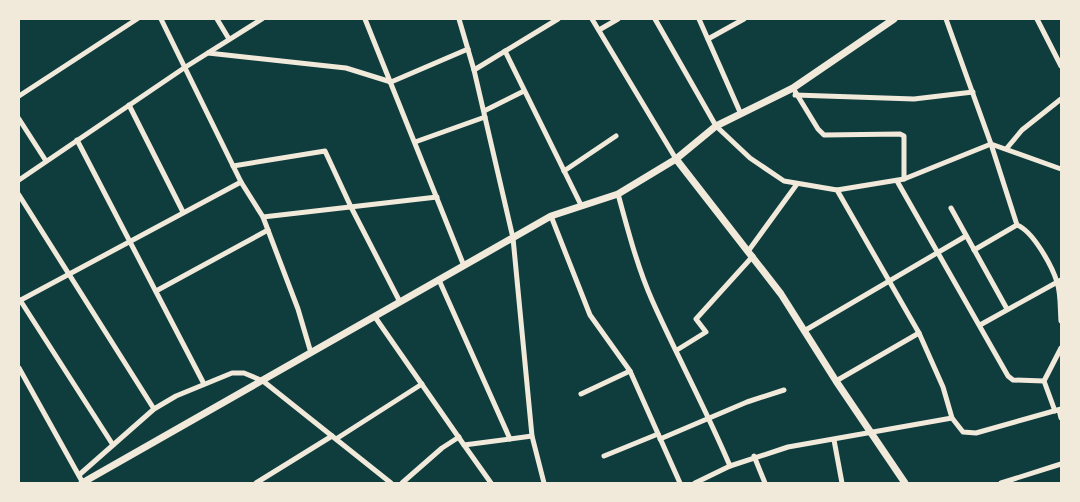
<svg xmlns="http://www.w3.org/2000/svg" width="1080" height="502" viewBox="0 0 1080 502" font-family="'Public Sans',sans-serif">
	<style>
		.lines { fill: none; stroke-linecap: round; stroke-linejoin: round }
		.minor { stroke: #f1e9da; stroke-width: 5 }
		.tertiary { stroke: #f1e9da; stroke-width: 7 }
	</style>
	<rect width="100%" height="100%" fill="#0f3d3e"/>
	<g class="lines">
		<g class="minor">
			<path d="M161 19 241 182 263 217 298 309 311 353"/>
			<path d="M217 19 229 39"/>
			<path d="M365 19 464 266"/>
			<path d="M459 19 474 70 513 238 532 436 544 483"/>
			<path d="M592 19 676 159"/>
			<path d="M655 19 716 126 750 158 784 181 837 190 919 333 943 387 952 418 963 432 976 433 1061 409"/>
			<path d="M699 19 740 112"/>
			<path d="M946 19 991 144 1017 225 974 250"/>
			<path d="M1037 19 1061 66"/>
			<path d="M599 30 618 19"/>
			<path d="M708 39 744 19"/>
			<path d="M505 51 581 205"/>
			<path d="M208 53 346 68 391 82 468 49"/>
			<path d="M474 70 558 19"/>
			<path d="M793 88 818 129 824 135 900 134 904 136V179"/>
			<path d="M795 95 914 99 973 92"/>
			<path d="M19 96 137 19"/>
			<path d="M129 105 183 212"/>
			<path d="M484 111 524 91"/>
			<path d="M19 119 46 161"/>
			<path d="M77 140 204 384"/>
			<path d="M415 142 485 117"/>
			<path d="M1007 148 1022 130 1061 99"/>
			<path d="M233 166 325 151 351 207 400 302"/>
			<path d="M564 171 616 136"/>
			<path d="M19 180 184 68 262 19"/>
			<path d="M897 181 1008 376 1013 380 1044 381 1055 411"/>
			<path d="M837 190 904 179 991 144 1061 169"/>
			<path d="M618 194C628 230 637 266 652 300 677 356 706 409 730 466L788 447 952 418"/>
			<path d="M19 195 154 409"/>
			<path d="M951 208 1007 309"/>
			<path d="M551 216 590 315 630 371 680 483"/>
			<path d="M263 217 437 197"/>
			<path d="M1017 225C1033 231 1052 266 1057 282 1061 294 1060 309 1061 321"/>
			<path d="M749 250 797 184"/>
			<path d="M439 280 510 439"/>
			<path d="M156 291 268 230"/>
			<path d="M20 300 113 445"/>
			<path d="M19 301 241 182"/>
			<path d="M375 317 464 445 532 436"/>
			<path d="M980 325 1061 280"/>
			<path d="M804 331 966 236"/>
			<path d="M677 350 706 332 696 319 753 256"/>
			<path d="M19 368 83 483"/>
			<path d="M836 381 919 333"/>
			<path d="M1044 381 1061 348"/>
			<path d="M581 394 630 371"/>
			<path d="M1059 410 1061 418"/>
			<path d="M336 439 422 384"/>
			<path d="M660 439 747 402 784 390"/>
			<path d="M834 440 842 483"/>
			<path d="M464 445 491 483"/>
			<path d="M604 456 658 434"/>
			<path d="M754 456 765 483"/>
			<path d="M79 475 154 409 176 396 232 373H244L263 381 391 483"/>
			<path d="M256 483 332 436"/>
			<path d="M402 483 442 448 459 437"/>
			<path d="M695 483 730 466"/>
			<path d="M1001 483 1061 464"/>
		</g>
		<g class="tertiary">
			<path d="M676 159 781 294 836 381 905 483"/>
			<path d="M82 483 551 216 618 194 676 159 716 126 793 88 894 19"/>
		</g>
	</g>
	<rect width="1080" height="502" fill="none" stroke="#f1e9da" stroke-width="40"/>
</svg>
